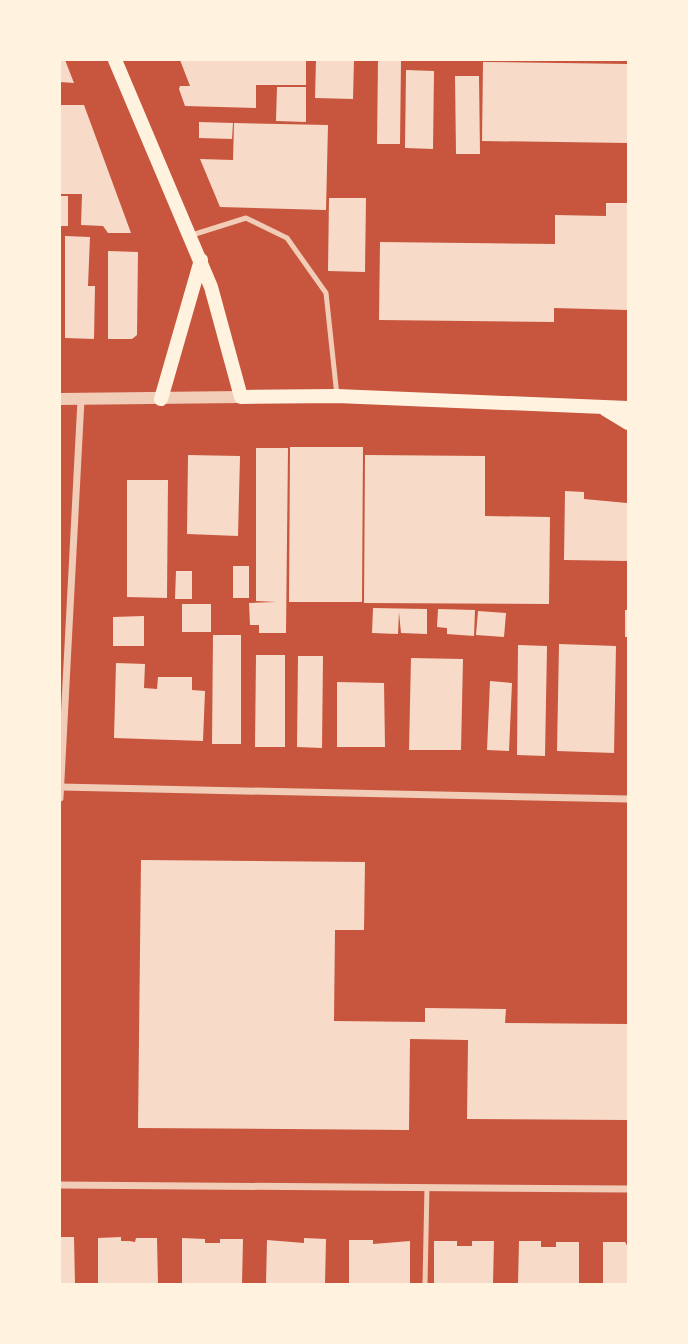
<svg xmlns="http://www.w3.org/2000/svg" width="688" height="1344" viewBox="0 0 688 1344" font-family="Figtree,sans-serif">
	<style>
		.building { fill: #f7dbc8 }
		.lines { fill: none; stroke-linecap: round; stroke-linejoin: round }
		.service { stroke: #f1ccb7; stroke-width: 5 }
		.minor { stroke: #f1ccb7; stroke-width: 7 }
		.tertiary { stroke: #f1ccb7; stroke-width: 12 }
		.secondary { stroke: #fff3e0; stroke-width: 14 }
	</style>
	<rect width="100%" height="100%" fill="#c8553d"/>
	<g class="building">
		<path d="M60 60H65L74 83 60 82Z"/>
		<path d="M180 60H306V85H256V108L185 106 179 89 180 86H190Z"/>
		<path d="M316 60H354L353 99 315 98Z"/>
		<path d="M378 61H401L400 144H377Z"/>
		<path d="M483 62 628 64V143L482 141Z"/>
		<path d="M406 70 434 71 433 149 405 148Z"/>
		<path d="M455 76H479L480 154H456Z"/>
		<path d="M277 87H306V122L276 121Z"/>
		<path d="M60 105H84L131 233H108L103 226 81 225 82 194H60Z"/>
		<path d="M199 122 233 123 232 139 199 138Z"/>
		<path d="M234 123 328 125 326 210 220 207 200 159 233 160Z"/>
		<rect x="60" y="196" width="8" height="30"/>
		<path d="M329 198H366L365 272 328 271Z"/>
		<path d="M606 203H628V310L554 308V322L379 320 380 242 555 244V215L606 216Z"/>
		<path d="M65 236 90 237 88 286H95L94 339 65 338Z"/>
		<path d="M108 251 138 252 137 335 132 339H108Z"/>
		<path d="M290 447H363L362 602H289Z"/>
		<path d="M256 448H288L286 633H259V625H250L249 603 277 602 256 601Z"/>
		<path d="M188 455 240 456 238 536 187 534Z"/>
		<path d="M365 455 485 456V516L550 517 549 604 364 603Z"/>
		<path d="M127 480H168L167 598 127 597Z"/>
		<path d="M565 491 584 492V499L627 503 628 561 564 560Z"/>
		<rect x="233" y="566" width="16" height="32"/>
		<path d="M176 571H192V599H175Z"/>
		<rect x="182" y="604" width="29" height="28"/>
		<path d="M373 608 427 609V634L401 633 399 612 398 634 372 633Z"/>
		<path d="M438 609 475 610 474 636 447 634V628L437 627Z"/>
		<rect x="625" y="610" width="3" height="27"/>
		<path d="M478 611 506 613 504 637 476 635Z"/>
		<path d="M144 616V646H113V617Z"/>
		<path d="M213 635H241V744H212Z"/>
		<path d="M559 644 616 646 614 753 557 751Z"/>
		<path d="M518 645 547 646 545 756 517 755Z"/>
		<path d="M256 655H285V747H255Z"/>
		<path d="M298 656H323L322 748 297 747Z"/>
		<path d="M411 658 463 659 461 750H409Z"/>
		<path d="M116 663 145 664 144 688 157 689 158 677H192V690L205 691 203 741 114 738Z"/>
		<path d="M490 681 512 683 509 751 487 750Z"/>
		<path d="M337 682 384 683 385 747H337Z"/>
		<path d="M141 860 365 862 364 930H335L334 1021 425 1022V1008L506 1009 505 1023 628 1024V1120L467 1119 468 1040 410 1039 409 1130 138 1128Z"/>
		<path d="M60 1237H74L75 1284H60Z"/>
		<path d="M121 1237V1241H129L135 1242 136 1238H157L158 1284H98V1238Z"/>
		<path d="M182 1238 205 1239V1243H220V1239H243L242 1284H182Z"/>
		<path d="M304 1238 326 1239 325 1284H266L267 1240 304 1243Z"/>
		<path d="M349 1240H373V1244L410 1241V1284H349Z"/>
		<path d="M434 1241H457V1246H472V1241H494L493 1284H434Z"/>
		<path d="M519 1241H541V1247H556V1242H579V1284H518Z"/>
		<path d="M603 1242H625L628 1247V1284H603Z"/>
	</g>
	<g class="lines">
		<g class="service">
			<path d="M192 235 246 218 287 238 326 293 337 396"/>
			<path d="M425 1284 427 1187"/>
		</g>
		<g class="minor">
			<path d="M60 787 628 799"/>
			<path d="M60 798 81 400"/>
			<path d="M60 1185 628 1189"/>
		</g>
		<path class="tertiary" d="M60 399 241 397"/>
		<g class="secondary">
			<path d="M115 60 211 287 241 397 337 396 628 408"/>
			<path d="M161 399 201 260"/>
			<path d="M605 409 628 423"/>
		</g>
	</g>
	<rect width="688" height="1344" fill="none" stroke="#fff3e0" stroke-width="122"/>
</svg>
